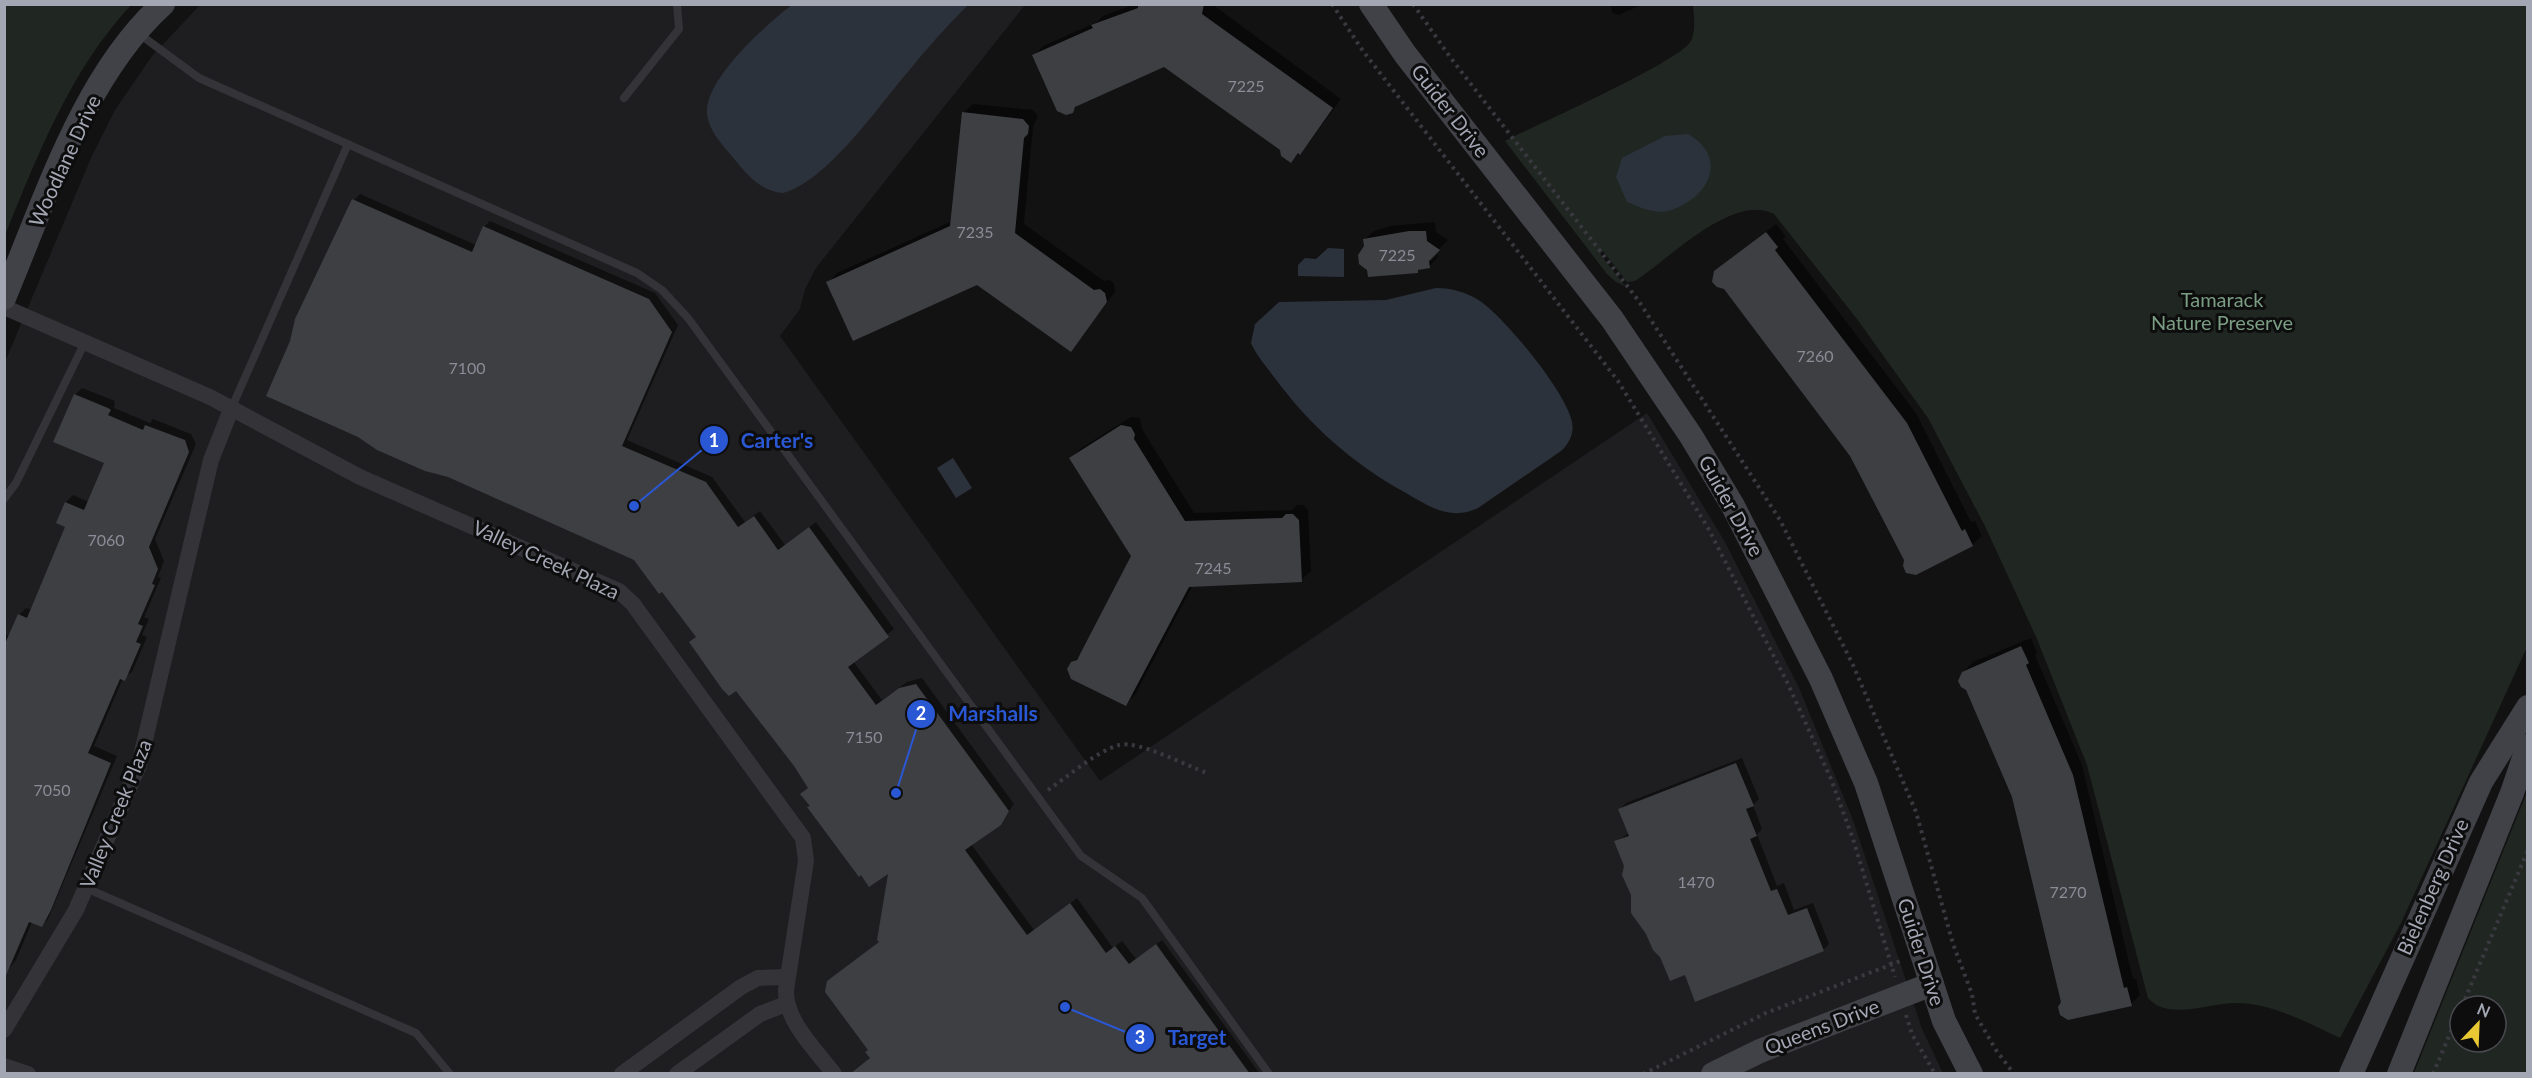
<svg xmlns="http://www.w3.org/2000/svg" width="2532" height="1078" viewBox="0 0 2532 1078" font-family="Lato,sans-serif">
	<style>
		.built { fill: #1e1e20 }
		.green { fill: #202722; fill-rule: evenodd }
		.water { fill: #2c323b }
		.shadow { fill: #0007 }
		.building { fill: #3e3f43 }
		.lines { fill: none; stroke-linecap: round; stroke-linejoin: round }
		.path { stroke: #39393f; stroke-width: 4; stroke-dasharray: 3 4.5; stroke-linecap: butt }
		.lane { stroke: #333338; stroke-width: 8 }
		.street { stroke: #333338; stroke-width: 16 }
		.secondary { stroke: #414148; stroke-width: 24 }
		.labels { text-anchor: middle; stroke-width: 6; stroke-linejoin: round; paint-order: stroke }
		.number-label { font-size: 16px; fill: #8a8c97 }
		.street-label { font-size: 20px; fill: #a3a6b3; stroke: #0d0d0e }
		.park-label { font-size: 20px; fill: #7b9d83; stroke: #0d0d0e }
		.leader { fill: none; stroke: #2a57d4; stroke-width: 2 }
		.callout-dot { fill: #2a57d4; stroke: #0d0d0e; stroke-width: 2 }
		.mark-label { font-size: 18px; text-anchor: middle; font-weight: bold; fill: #fff }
		.callout-label { font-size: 21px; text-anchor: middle; font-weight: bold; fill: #2a57d4; stroke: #0d0d0e; stroke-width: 6; stroke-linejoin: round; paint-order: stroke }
	</style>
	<rect width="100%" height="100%" fill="#121213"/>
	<path class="built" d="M201 4 1025 5 816 268 805 289 800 309 780 336 1100 781 1647 413 1725 542 1800 690 1853 820 1922 1029 1943 1073 5 1074V362L91 158 115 110 152 56Z"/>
	<g class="green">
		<path d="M5 4 131 5C70 71 39 152 5 235Z"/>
		<path d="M1693 5H2527V647L2401 923 2340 1038C2308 1023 2272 1003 2236 1003 2210 1003 2167 1021 2148 998L2087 765 2037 639 1985 526 1928 418 1857 319 1774 214C1733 192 1668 260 1635 281L1627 282 1603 251 1600 254 1625 286 1616 282 1607 274 1505 141C1534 126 1681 61 1691 41 1696 30 1694 16 1693 5Z"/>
		<path d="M2527 792V1073H2414ZM2460 1006H2496V1042H2460Z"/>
	</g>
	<g class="water">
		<path d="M793 4 968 5C947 26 926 49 907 73 878 107 826 182 783 193 761 191 748 176 735 160 724 146 709 132 707 114 704 79 767 24 793 4Z"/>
		<path d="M1688 134C1730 158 1708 200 1668 211 1655 214 1639 207 1627 202L1616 177 1622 158 1665 136Z"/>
		<path d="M1328 248 1344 249V277L1298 276V265L1305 258 1316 259Z"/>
		<path d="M1436 288C1452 288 1466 292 1480 301 1505 318 1566 392 1572 422 1574 433 1570 443 1561 451L1478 508C1451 521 1430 507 1406 493 1353 464 1310 426 1274 377 1266 366 1256 355 1251 343L1255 324 1279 302 1386 300Z"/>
		<path d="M953 458 972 488 956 498 937 468Z"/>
	</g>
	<g class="shadow">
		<path d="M1135 4H1212L1341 99 1309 143 1291 161 1282 149 1164 65 1081 103 1072 111 1034 56 1043 46 1097 22 1103 16Z"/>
		<path d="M1611 4H1643L1619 15 1612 13Z"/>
		<path d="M973 104 1033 110 1038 116 1033 127 1024 224 1104 281 1110 280 1114 284 1115 292 1071 350 977 283H828L837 273 952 221 963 113Z"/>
		<path d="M360 194 476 245 484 227 490 221 655 293 678 325 627 440 712 477 745 522 760 511 785 545 816 522 894 629 853 661 882 700 907 682 922 678 1014 804 1000 824 971 844 1034 930 1077 898 1113 948 1122 941 1136 959 1162 940 1260 1074H869L870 1050 828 982 881 942 890 870 811 806 809 787 795 765 736 689 691 642 697 636 663 589 635 559 448 476 354 200Z"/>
		<path d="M1435 222 1436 232 1448 240 1427 261H1431L1438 254V257L1429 267 1417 271 1366 246 1364 240 1374 231 1390 226Z"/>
		<path d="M1776 224 1786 237 1783 239 1916 413 1971 522 1975 521 1982 536 1972 545 1906 560 1852 455 1715 272Z"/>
		<path d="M82 388 115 401 114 408 150 423 153 419 191 434 196 444 155 539 164 561 158 577 161 578 144 617 149 619 142 635 147 637 132 672 123 678 94 746 117 756 48 919 41 926 32 922 16 960 4 975V634L10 636 19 615 26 608 32 610 67 526 58 522 66 502 73 495 89 502 106 462 75 395Z"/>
		<path d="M1131 417 1140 418 1142 429 1194 513 1292 510 1297 505H1303L1308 510 1311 571 1301 580 1193 585 1135 695 1125 704 1072 663 1082 653 1132 555 1071 458 1080 449Z"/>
		<path d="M2031 638 2037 653 2035 655 2082 765 2133 979H2136L2140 995 2131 1004 2063 1003 2014 796 1963 672 1973 662Z"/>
		<path d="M1742 758 1759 799 1753 805 1762 829 1757 834 1777 886 1784 883 1794 910 1813 903 1829 944 1823 950 1686 973 1632 894 1626 866 1616 842 1629 833 1620 809 1626 803Z"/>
	</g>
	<g class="building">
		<path d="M1138 4H1204L1202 14 1333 108 1300 155 1298 153 1291 163 1281 156 1280 150 1164 67 1075 107 1073 113 1066 115 1057 111 1032 55 1093 28 1091 25 1138 8Z"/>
		<path d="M962 112 1023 119 1029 126 1028 134 1024 138 1015 233 1094 290 1100 289 1105 293 1107 302 1071 352 977 285 853 341 826 282 950 226Z"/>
		<path d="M352 199 472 252 483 226 649 299 672 332 622 446 706 482 738 527 754 516 778 550 809 527 889 637 848 667 876 705 899 688 916 684 1009 811 1001 825 965 850 1027 935 1070 903 1106 953 1115 946 1129 964 1156 944 1250 1074H850L870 1058 865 1052 868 1050 825 992 827 981 879 942 877 940 888 874 869 887 861 875 859 877 807 807 810 806 800 794 808 788 794 766 736 691 729 696 722 689 689 642 696 637 662 592 659 594 634 560 448 477 425 471 377 450 358 437 266 396 290 341 295 319Z"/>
		<path d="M1409 231H1426L1427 241 1440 250 1429 261 1430 268 1418 270V273L1368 277 1367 270 1359 264 1358 255 1364 246 1363 239Z"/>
		<path d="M1766 232 1778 247 1775 250 1907 423 1962 531 1965 529 1973 546 1916 575 1906 573 1903 566 1904 560 1850 456 1724 289 1717 287 1712 282 1714 271Z"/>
		<path d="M74 394 108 408 111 410 108 415 143 430 145 425 185 440 189 452 149 547 158 569 152 584 155 585 138 624 143 626 136 642 141 644 125 681 120 679 88 753 111 763 51 910 42 927 29 922 4 980V646L18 614 27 618 65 527 56 523 65 502 84 510 104 463 53 442Z"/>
		<path d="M1121 425 1131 427 1135 434 1134 439 1185 521 1282 518 1286 514H1293L1299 520 1302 582 1189 587 1126 706 1071 679 1067 669 1071 662 1077 660 1131 556 1069 458Z"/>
		<path d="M2021 646 2029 663 2026 665 2073 775 2124 988 2127 987 2132 1006 2068 1020 2060 1015 2058 1007 2061 1002 2012 797 1966 690 1961 687 1958 681 1962 672Z"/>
		<path d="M1736 763 1754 806 1746 809 1757 836 1750 839 1771 891 1777 889 1788 915 1807 908 1824 951 1695 1002 1685 975 1670 981 1660 957 1653 950 1646 934 1631 913V895L1622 875 1624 866 1614 841 1629 836 1618 809Z"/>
	</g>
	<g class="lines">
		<g class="path">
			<path d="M1332 4 1363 51 1618 381 1708 528 1788 684 1831 779 1853 839 1895 977"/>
			<path d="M1413 4 1450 57 1638 300 1780 520 1853 665 1916 812 1953 944 1972 994 1975 1014 1996 1050 2014 1074"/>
			<path d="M1048 790C1067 777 1097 751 1119 745 1138 740 1187 766 1207 773"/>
			<path d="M2462 1006 2528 850"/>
			<path d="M1906 1015 1912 1034 1935 1074"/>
			<path d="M1643 1074 1766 1013 1903 960"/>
			<path d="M2433 1074 2460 1010"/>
		</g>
		<g class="lane">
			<path d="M138 33 199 78 637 273 662 290 688 318 1081 856 1142 898 1269 1074"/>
			<path d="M624 98 679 29 677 4"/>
			<path d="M232 407 348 144"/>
			<path d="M4 499 16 483 85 342"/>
			<path d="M86 888 416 1033 450 1074"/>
		</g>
		<g class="street">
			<path d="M4 307 210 397 360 477 619 591 633 604 803 838 806 861 786 990C785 1021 816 1050 834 1074"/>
			<path d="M4 1030 76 910 139 765 211 460 232 407"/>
			<path d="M4 1066 28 1074"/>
			<path d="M622 1074 741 987 758 978 787 977"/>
			<path d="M677 1074 760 1014 786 1004"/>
		</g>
		<g class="secondary">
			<path d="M1371 4 1405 54 1612 319 1691 436 1733 506 1821 679 1866 783 1944 1021 1971 1074"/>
			<path d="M4 298C45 201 83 76 163 4"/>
			<path d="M1713 1074 1760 1051 1932 984"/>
			<path d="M2351 1074 2481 782 2528 707"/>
			<path d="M2399 1074 2512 793 2528 746"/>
		</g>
	</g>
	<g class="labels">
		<g class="number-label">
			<text x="1246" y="92">7225</text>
			<text x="975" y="238">7235</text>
			<text x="1397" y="261">7225</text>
			<text x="1815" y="362">7260</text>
			<text x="467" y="374">7100</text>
			<text x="106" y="546">7060</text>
			<text x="1213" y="574">7245</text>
			<text x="864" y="743">7150</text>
			<text x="52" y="796">7050</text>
			<text x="1696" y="888">1470</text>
			<text x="2068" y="898">7270</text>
		</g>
		<g class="street-label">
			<text transform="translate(1450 111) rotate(52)" y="7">Guider Drive</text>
			<text transform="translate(65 161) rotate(-65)" y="7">Woodlane Drive</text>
			<text transform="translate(1731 506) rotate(61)" y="7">Guider Drive</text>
			<text transform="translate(546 560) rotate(25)" y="7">Valley Creek Plaza</text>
			<text transform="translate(116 814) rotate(-68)" y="7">Valley Creek Plaza</text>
			<text transform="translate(2433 887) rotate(-66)" y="7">Bielenberg Drive</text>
			<text transform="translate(1921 952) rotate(72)" y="7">Guider Drive</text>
			<text transform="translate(1822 1027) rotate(-21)" y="7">Queens Drive</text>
		</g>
		<g class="park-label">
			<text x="2222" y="307">Tamarack<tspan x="2222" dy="23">Nature Preserve</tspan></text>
		</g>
	</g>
	<path class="leader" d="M634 506L714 440M896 793L921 714M1065 1007L1140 1038"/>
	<g class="callout-dot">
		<circle cx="634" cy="506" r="6"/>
		<circle cx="896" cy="793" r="6"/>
		<circle cx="1065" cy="1007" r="6"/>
		<circle cx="714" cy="440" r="15"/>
		<circle cx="921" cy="714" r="15"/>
		<circle cx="1140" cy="1038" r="15"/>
	</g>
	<g class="mark-label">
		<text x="714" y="447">1</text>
		<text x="921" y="720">2</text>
		<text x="1140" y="1044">3</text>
	</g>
	<g class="callout-label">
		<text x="777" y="448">Carter's</text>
		<text x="993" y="721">Marshalls</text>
		<text x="1197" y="1045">Target</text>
	</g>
	<rect width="2532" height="1078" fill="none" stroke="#a3a6b3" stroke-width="12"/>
	<g transform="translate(2478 1024) rotate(23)"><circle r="28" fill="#0d0d0e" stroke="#494a50" stroke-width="1.5"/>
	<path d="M0-4.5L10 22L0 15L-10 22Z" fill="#e9c933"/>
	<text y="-9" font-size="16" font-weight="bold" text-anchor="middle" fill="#a3a6b3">N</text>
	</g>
</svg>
